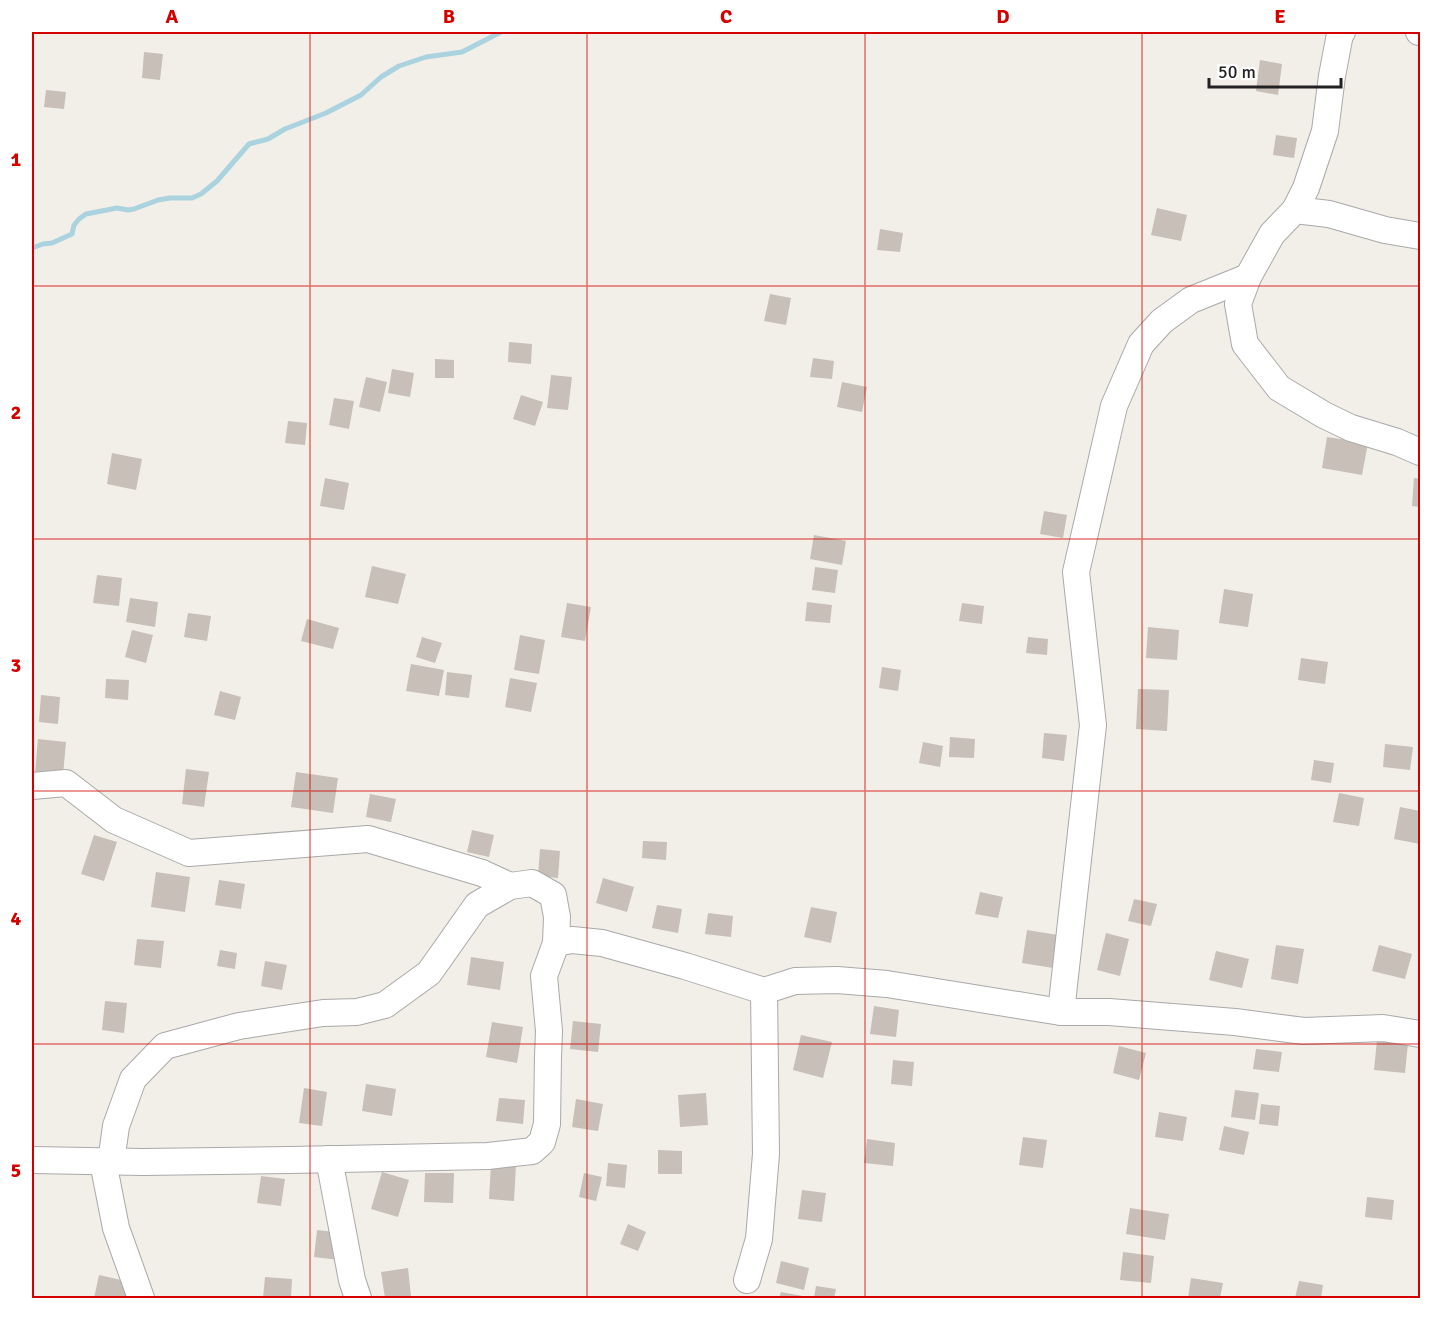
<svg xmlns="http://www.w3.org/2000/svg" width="1452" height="1330" viewBox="0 0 1452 1330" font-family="Signika,sans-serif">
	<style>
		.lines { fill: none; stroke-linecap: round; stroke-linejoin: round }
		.stream { stroke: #aad3df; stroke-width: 5 }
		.building { fill: #c7bfb8 }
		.minor-casing { stroke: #a9a9a9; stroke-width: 28 }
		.minor { stroke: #fff; stroke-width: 26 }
		.grid { fill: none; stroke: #d40000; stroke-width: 1.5; stroke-opacity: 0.55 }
		.neatline { fill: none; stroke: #d40000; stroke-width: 2 }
		.grid-label { font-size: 20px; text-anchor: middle; font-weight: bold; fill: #d40000 }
	</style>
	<rect width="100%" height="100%" fill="#f2efe9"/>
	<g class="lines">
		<path class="stream" d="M32 248 43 244 52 243 72 234 74 225 79 219 86 214 117 208 128 210 134 209 158 200 170 198H192L201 194 217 181 249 144 268 139 285 129 326 113 361 95 381 77 399 66 426 57 462 52 501 32"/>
	</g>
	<g class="building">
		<path d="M144 52 163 54 160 80 142 78Z"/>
		<path d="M1260 60 1282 64 1278 95 1256 91Z"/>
		<path d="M46 90 66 92 64 109 44 107Z"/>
		<path d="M1276 135 1297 138 1294 158 1273 155Z"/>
		<path d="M1157 208 1187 215 1181 241 1151 235Z"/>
		<path d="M880 229 903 233 900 252 877 250Z"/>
		<path d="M770 294 791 298 786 325 764 321Z"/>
		<path d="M509 342 532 344 531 364 508 362Z"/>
		<path d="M813 358 834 361 832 379 810 377Z"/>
		<path d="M435 359 454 360V378H435Z"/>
		<path d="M392 369 414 373 410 397 388 393Z"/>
		<path d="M551 375 572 377 568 410 547 408Z"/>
		<path d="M366 377 387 382 380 412 359 407Z"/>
		<path d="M842 382 867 387 862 412 837 407Z"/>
		<path d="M521 395 543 402 535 426 513 419Z"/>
		<path d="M334 398 354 401 349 429 329 425Z"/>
		<path d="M288 421 307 423 305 445 285 443Z"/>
		<path d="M1327 437 1368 443 1362 475 1322 468Z"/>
		<path d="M112 453 142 459 136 490 107 484Z"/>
		<path d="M325 478 349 483 344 510 320 506Z"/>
		<path d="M1414 478 1420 479V507L1412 506Z"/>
		<path d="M1044 511 1067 515 1063 538 1040 534Z"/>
		<path d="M814 535 846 541 842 565 810 559Z"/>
		<path d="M372 566 406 574 398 604 365 597Z"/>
		<path d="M815 567 838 570 835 593 812 590Z"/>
		<path d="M97 575 122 578 119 606 93 603Z"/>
		<path d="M1224 589 1253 594 1248 627 1219 623Z"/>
		<path d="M130 598 158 602 155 627 126 622Z"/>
		<path d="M807 602 832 605 830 623 805 621Z"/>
		<path d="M567 603 591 607 585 641 561 637Z"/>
		<path d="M962 603 984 606 982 624 959 621Z"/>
		<path d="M188 613 211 616 207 641 184 637Z"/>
		<path d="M307 619 339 628 333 649 301 641Z"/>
		<path d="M1148 627 1179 630 1177 660 1146 658Z"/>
		<path d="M132 630 153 635 146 663 125 657Z"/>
		<path d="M520 635 545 640 539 674 514 670Z"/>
		<path d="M422 637 442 643 435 663 416 657Z"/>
		<path d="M1028 637 1048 639 1047 655 1026 653Z"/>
		<path d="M1301 658 1328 662 1325 684 1298 680Z"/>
		<path d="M411 664 444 670 439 696 406 691Z"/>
		<path d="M882 667 901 670 898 691 879 688Z"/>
		<path d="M447 672 472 675 469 698 445 695Z"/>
		<path d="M510 678 537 683 531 712 505 707Z"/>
		<path d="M106 679 129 680 128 700 105 698Z"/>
		<path d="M1138 689 1169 690 1167 731 1136 729Z"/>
		<path d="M220 691 241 697 235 720 214 715Z"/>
		<path d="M41 695 60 697 58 724 39 722Z"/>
		<path d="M1044 733 1067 735 1064 761 1042 758Z"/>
		<path d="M950 737 975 739 974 758 949 757Z"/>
		<path d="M38 739 66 742 63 775 35 773Z"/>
		<path d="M923 742 943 746 940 767 919 763Z"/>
		<path d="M1385 744 1413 747 1410 770 1383 767Z"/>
		<path d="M1314 760 1334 763 1331 783 1311 780Z"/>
		<path d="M186 769 209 772 204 807 182 804Z"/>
		<path d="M296 772 338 778 333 813 291 807Z"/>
		<path d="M1339 793 1364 798 1359 826 1333 822Z"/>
		<path d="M370 794 396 799 391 822 366 817Z"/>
		<path d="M1400 807 1420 811V844L1394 839Z"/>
		<path d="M472 830 494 835 489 857 467 852Z"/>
		<path d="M94 835 117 842 104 881 81 874Z"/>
		<path d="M643 841 667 842 666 860 642 858Z"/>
		<path d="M540 849 560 851 558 878 538 876Z"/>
		<path d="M156 872 190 877 185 912 151 907Z"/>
		<path d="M603 878 634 887 627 912 596 903Z"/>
		<path d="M219 880 245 884 241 909 215 905Z"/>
		<path d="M980 892 1003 897 998 918 975 914Z"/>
		<path d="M1134 899 1157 904 1151 926 1128 921Z"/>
		<path d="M657 905 682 909 678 933 652 928Z"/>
		<path d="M811 907 837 912 831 943 804 937Z"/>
		<path d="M708 913 733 916 731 937 705 934Z"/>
		<path d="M1027 930 1058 935 1053 968 1022 963Z"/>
		<path d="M1106 933 1129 939 1120 976 1097 970Z"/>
		<path d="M137 939 164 941 161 968 134 965Z"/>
		<path d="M1276 945 1304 949 1298 984 1271 979Z"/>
		<path d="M1379 945 1412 954 1405 979 1372 971Z"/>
		<path d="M220 950 237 953 235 969 217 966Z"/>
		<path d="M1216 951 1249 959 1242 988 1209 980Z"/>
		<path d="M471 957 504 962 500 990 467 985Z"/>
		<path d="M265 961 287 965 282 990 261 986Z"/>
		<path d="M105 1001 127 1003 124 1033 102 1030Z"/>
		<path d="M874 1006 899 1010 896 1037 870 1034Z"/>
		<path d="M573 1021 601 1024 598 1052 570 1049Z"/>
		<path d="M492 1022 523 1027 517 1063 486 1057Z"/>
		<path d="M801 1035 832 1042 823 1078 793 1070Z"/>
		<path d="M1377 1040 1408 1043 1405 1073 1374 1070Z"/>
		<path d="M1119 1046 1146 1053 1139 1080 1113 1073Z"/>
		<path d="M1256 1049 1282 1052 1279 1072 1253 1069Z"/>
		<path d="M893 1060 914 1062 912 1086 891 1084Z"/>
		<path d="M366 1084 396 1089 392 1116 362 1111Z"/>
		<path d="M304 1088 327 1092 322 1126 299 1123Z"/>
		<path d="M1235 1090 1259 1093 1255 1120 1231 1117Z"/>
		<path d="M706 1093 708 1125 680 1127 678 1095Z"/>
		<path d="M499 1098 525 1100 523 1124 496 1121Z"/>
		<path d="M576 1099 603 1104 598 1131 572 1127Z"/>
		<path d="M1261 1104 1280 1106 1278 1126 1259 1124Z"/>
		<path d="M1159 1112 1187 1117 1183 1141 1155 1137Z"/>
		<path d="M1224 1126 1249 1132 1244 1155 1219 1150Z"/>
		<path d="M1023 1137 1047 1140 1043 1168 1019 1165Z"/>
		<path d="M867 1139 895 1143 893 1166 864 1163Z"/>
		<path d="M658 1150 682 1151V1174H658Z"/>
		<path d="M608 1163 627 1165 625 1188 606 1186Z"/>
		<path d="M491 1164 516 1165 514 1201 489 1199Z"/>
		<path d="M382 1172 409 1180 398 1217 371 1209Z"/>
		<path d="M425 1173H454L453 1203 424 1202Z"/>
		<path d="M584 1173 602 1177 596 1201 579 1197Z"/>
		<path d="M261 1176 285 1179 281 1206 257 1203Z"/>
		<path d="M802 1190 826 1193 822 1222 798 1219Z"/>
		<path d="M1367 1197 1394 1200 1392 1220 1365 1217Z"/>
		<path d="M1130 1208 1169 1214 1165 1240 1126 1234Z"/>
		<path d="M628 1224 646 1232 638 1251 620 1244Z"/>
		<path d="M317 1230 342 1233 339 1260 314 1257Z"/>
		<path d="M1123 1252 1154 1256 1151 1283 1120 1280Z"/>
		<path d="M781 1261 809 1268 804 1290 776 1283Z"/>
		<path d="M408 1268 411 1296 385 1298 381 1272Z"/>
		<path d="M99 1275 130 1282 126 1298H94Z"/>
		<path d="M265 1277 292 1279 291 1298H263Z"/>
		<path d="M1191 1278 1223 1283 1220 1298H1188Z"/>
		<path d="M1299 1281 1323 1285 1321 1298H1295Z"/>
		<path d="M816 1286 836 1289 834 1298H814Z"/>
		<path d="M781 1292 808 1297V1298H779Z"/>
	</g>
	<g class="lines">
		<g class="minor-casing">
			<g id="minor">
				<path d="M1342 32 1340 34 1332 76 1325 131 1306 188 1295 210 1272 234 1248 277 1238 304 1245 344 1279 388 1324 415 1351 428 1397 442 1420 452"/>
				<path d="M1419 32H1420"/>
				<path d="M1295 210 1329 214 1385 230 1420 236"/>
				<path d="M32 786 66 783 114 820 189 853 368 839 482 873 510 886"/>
				<path d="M1061 1012 1093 725 1076 572 1114 406 1141 344 1162 321 1191 300 1248 277"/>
				<path d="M329 1159 352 1280 358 1298"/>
				<path d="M32 1160 143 1162 290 1160 488 1156 532 1151 542 1142 547 1124 548 1057 549 1031 544 976 556 943 572 940 602 943 685 966 764 991 795 981 837 980 887 984 1061 1012H1109L1235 1022 1304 1031 1383 1028 1420 1034"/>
				<path d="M103 1162 116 1228 141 1298"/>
				<path d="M111 1162 116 1126 133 1079 165 1046 239 1026 323 1013 357 1012 385 1005 429 973 477 905 510 886 532 883 553 895 557 917 556 943"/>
				<path d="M747 1280 759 1239 766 1154 764 991"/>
			</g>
		</g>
		<use href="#minor" class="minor"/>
	</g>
	<path class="grid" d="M310 32V1298M587 32V1298M865 32V1298M1142 32V1298M32 286H1420M32 539H1420M32 791H1420M32 1044H1420"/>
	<rect width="1452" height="1330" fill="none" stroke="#ffffff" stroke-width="66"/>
	<path d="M1209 78v9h132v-9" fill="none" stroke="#222222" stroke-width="3"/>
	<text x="1218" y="78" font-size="18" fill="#222222" stroke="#ffffff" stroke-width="4.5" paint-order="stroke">50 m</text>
	<rect x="33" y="33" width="1386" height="1264" class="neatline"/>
	<g class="grid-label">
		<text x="172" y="23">A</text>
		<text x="449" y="23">B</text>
		<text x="726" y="23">C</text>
		<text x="1003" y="23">D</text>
		<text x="1280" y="23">E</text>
		<text x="16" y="166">1</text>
		<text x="16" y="419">2</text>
		<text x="16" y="672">3</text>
		<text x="16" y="925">4</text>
		<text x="16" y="1177">5</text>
	</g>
</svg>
